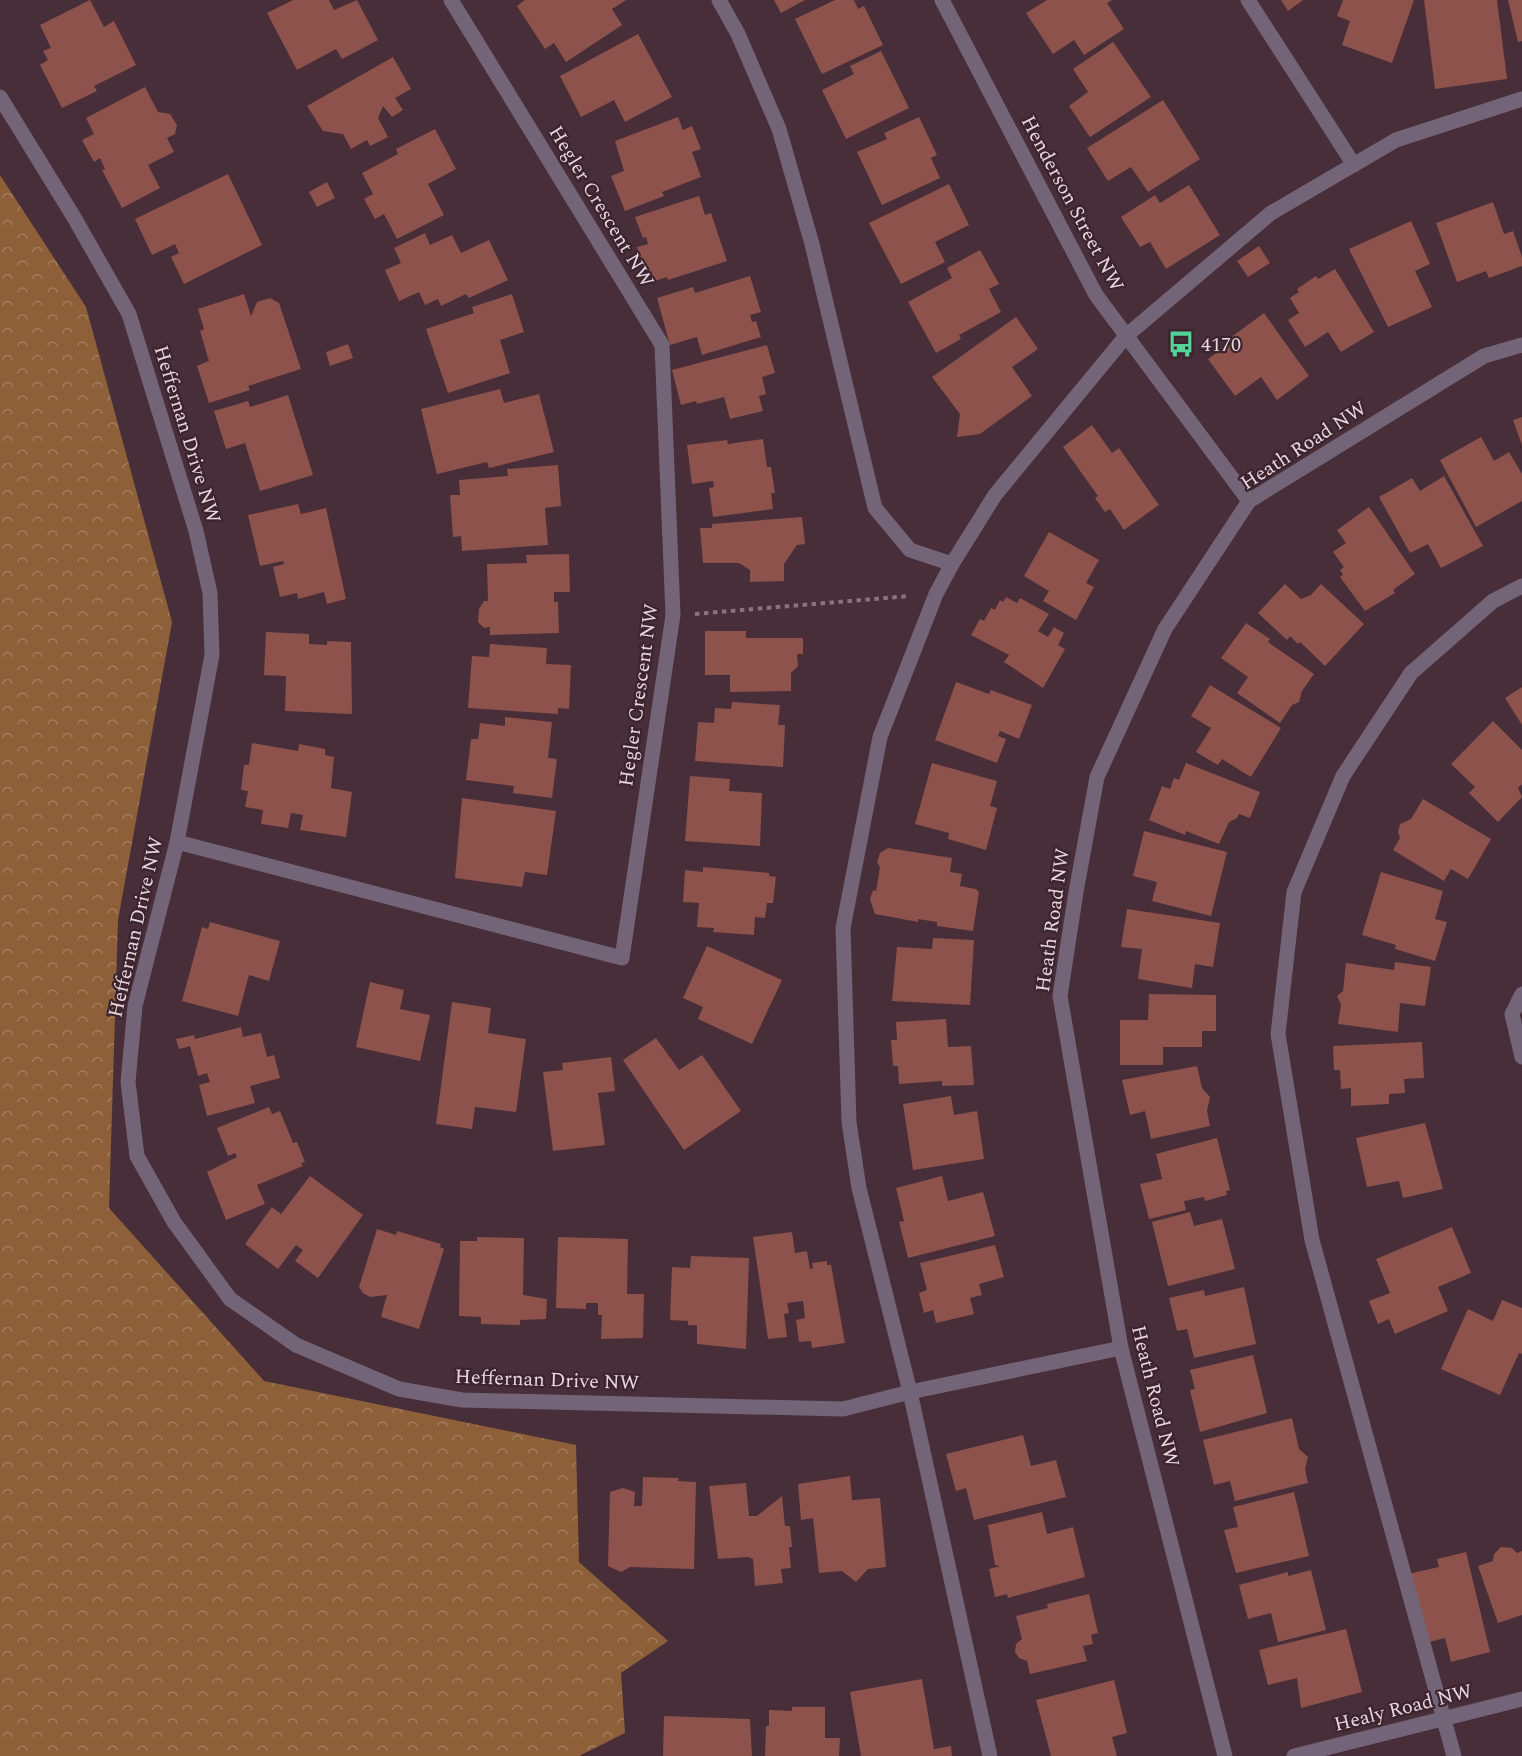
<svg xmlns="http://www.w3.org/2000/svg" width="1522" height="1756" viewBox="0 0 1522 1756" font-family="Spectral,serif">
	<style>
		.forest { fill: url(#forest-crowns) }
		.building { fill: #8d524c }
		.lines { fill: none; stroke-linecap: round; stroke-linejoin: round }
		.path { stroke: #89747c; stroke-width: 4; stroke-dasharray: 4.5 4.5; stroke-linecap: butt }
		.service { stroke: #746478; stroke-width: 15 }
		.minor { stroke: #746478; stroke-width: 15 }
		.tertiary { stroke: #746478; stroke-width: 15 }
		.labels { text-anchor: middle; stroke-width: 4.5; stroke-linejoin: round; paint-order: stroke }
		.street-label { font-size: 20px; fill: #e8d7dd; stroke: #3c242e }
		.poi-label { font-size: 20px; fill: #e8d7dd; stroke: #3c242e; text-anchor: start }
	</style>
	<defs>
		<pattern id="forest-crowns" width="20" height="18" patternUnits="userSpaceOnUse" patternTransform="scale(1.5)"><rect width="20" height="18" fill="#8d6039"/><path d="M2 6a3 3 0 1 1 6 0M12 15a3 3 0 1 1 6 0" fill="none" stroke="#a27d5f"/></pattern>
	</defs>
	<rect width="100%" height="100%" fill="#472e38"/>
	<path class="forest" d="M0 175 86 307 172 622 118 920 109 1208 264 1381 576 1445 579 1562 668 1641 621 1673 625 1733 579 1756H0Z"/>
	<g class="building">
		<path d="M90 0 104 27 114 21 136 65 94 86 97 91 62 108 40 65 48 60 43 51 51 48 40 25Z"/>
		<path d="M293 0H329L334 10 357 0 378 40 342 59 336 49 297 70 267 13Z"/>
		<path d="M525 0H626L612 9 622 25 566 62 554 43 545 49 517 6Z"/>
		<path d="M774 0H805L781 13Z"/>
		<path d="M835 0H854L858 9 864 6 883 45 822 74 795 19Z"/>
		<path d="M1047 0H1112L1107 3 1124 29 1084 55 1074 40 1053 54 1026 13Z"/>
		<path d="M1281 0H1303L1288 11Z"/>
		<path d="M1343 0H1414L1392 63 1342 45 1350 21 1337 16Z"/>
		<path d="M1424 0H1497L1507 79 1435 89Z"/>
		<path d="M1508 0H1522V41L1518 42Z"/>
		<path d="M638 34 672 97 625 122 614 100 581 117 560 76Z"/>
		<path d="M1113 42 1151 97 1090 137 1069 106 1088 92 1073 69Z"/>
		<path d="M881 51 909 108 846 139 822 90 854 74 850 66Z"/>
		<path d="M393 57 411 89 395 98 403 110 392 117 383 106 378 118 388 137 370 146 367 140 351 149 343 134 323 131 307 106Z"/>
		<path d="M145 87 158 112 170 114 177 125 175 134 167 138 174 152 148 165 160 188 122 208 102 170 105 169 100 158 94 162 82 140 94 134 86 118Z"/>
		<path d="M1163 100 1200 159 1148 192 1131 167 1108 181 1087 148Z"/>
		<path d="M678 117 683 130 692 126 701 149 692 152 701 177 662 192 664 196 625 211 611 176 624 171 615 141Z"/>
		<path d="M919 117 937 155 931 158 940 178 882 205 857 152 887 139 884 133Z"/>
		<path d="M435 129 456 169 428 184 444 215 397 239 384 214 375 219 364 199 373 194 362 173 398 154 396 149Z"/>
		<path d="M228 174 262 245 184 284 171 257 179 253 175 244 152 255 135 219Z"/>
		<path d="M327 182 335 198 317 207 309 192Z"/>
		<path d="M949 184 969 225 935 242 945 262 901 284 869 223Z"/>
		<path d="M1189 185 1220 235 1166 269 1150 242 1140 247 1121 217 1155 195 1160 203Z"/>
		<path d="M699 196 705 215 711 213 727 261 668 280 667 277 649 283 637 247 648 244 646 237 643 238 635 217Z"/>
		<path d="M1493 202 1504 234 1513 231 1522 257V266L1489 278 1486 271 1457 282 1436 223Z"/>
		<path d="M1411 221 1430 264 1415 271 1432 307 1388 327 1349 249Z"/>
		<path d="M425 233 430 245 452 235 461 253 489 240 508 280 469 298 466 294 441 306 438 299 425 305 419 292 399 301 385 270 401 263 394 248Z"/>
		<path d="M1259 246 1270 263 1248 277 1237 261Z"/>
		<path d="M980 250 999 284 989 289 1001 312 959 335 961 339 936 353 908 302 952 278 947 268Z"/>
		<path d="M1335 269 1374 332 1341 352 1328 332 1305 347 1288 320 1299 313 1290 298 1299 292 1297 289 1316 276 1318 279Z"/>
		<path d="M750 276 761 312 750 315 752 322 756 321 761 337 702 355 697 337 670 345 657 298 693 287 695 293Z"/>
		<path d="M244 294 251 316 257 302 270 298 279 303 301 369 248 386 250 390 209 403 197 366 209 361 200 331 204 329 198 309Z"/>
		<path d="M512 294 524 332 500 340 510 373 448 393 426 329 474 313 472 307Z"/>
		<path d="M1264 313 1309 376 1277 400 1261 377 1235 396 1208 359 1233 341 1230 338Z"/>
		<path d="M1016 317 1038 349 1012 367 1032 396 980 434 957 437 960 414 932 377Z"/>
		<path d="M348 344 353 358 330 366 326 352Z"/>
		<path d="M767 345 775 373 762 377 766 394 759 396 763 411 730 419 724 397 697 404 696 401 681 405 672 370Z"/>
		<path d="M500 389 504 403 539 394 554 452 489 468 487 462 437 474 421 409Z"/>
		<path d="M288 395 313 475 260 491 245 443 226 449 214 411 248 401 250 407Z"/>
		<path d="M1522 417V445L1513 420Z"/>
		<path d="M1092 425 1112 453 1119 448 1159 505 1124 530 1110 509 1105 512 1095 498 1098 496 1063 447Z"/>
		<path d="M1481 437 1494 461 1509 452 1522 474V501L1476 527 1440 460Z"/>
		<path d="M763 439 767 467H771L775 493H771L773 509 713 517 709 488 714 487 713 481 692 484 687 445 727 440 728 444Z"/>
		<path d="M558 465 561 506 545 508 548 545 462 551 461 536 453 537 450 495H460L459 480 508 476 507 469Z"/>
		<path d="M1444 476 1483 546 1441 568 1428 544 1410 553 1379 497 1412 478 1420 491Z"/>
		<path d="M298 504 301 514 326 508 346 599 327 604 324 592 298 599 297 593 280 597 273 567 284 564 283 561 260 566 248 515Z"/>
		<path d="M1369 507 1415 574 1393 590 1395 593 1365 611 1340 577 1343 575 1340 570 1344 567 1333 552 1346 543 1337 530Z"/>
		<path d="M802 517 805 544 797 545 784 564V581L750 582V570L739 563H703L700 528H712V524Z"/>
		<path d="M1049 532 1099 560 1086 583 1094 587 1076 620 1043 601 1049 591 1024 576Z"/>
		<path d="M569 554 570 592H554V602H558L559 633 490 635V627L484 628 478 622 479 609 484 601H488L487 564 527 563 526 555Z"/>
		<path d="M1285 584 1301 599 1311 595 1321 584 1364 624 1325 666 1300 642 1298 644 1290 636 1287 640 1258 613Z"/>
		<path d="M1006 597 1017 603 1020 598 1049 614 1038 631 1048 637 1054 627 1064 633 1058 645 1065 649 1043 688 1004 662 1009 655 971 635 980 619 984 621 991 608 995 610 1000 600 1003 602Z"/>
		<path d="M1246 623 1270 639 1268 642 1314 674 1302 691 1299 702 1292 705 1280 723 1237 693 1248 677 1221 658Z"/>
		<path d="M705 631H746V638H803V654H797L798 666 791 673V691L730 692V675H705Z"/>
		<path d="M266 632 309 634V644L327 645V641L351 642 352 714 285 711 286 676 264 675Z"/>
		<path d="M490 644 547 648 546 664 571 665 569 709 558 708V714L468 708 472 656 489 657Z"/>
		<path d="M956 682 989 694 991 690 1032 705 1019 739 1000 731 998 736 1006 739 997 763 935 740Z"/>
		<path d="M1210 685 1281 728 1251 777 1222 759 1218 765 1196 752 1211 728 1191 716Z"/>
		<path d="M1522 687V725L1505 698Z"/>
		<path d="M732 702 780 705 778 725H785L783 767 695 761 698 722 714 723 715 708 731 709Z"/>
		<path d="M505 717 552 722 548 758 557 759 552 798 513 793 514 786 466 780 471 739H478L480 723 505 726Z"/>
		<path d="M1493 721 1522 750V784L1518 788 1522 797 1498 822 1469 793 1475 787 1451 764Z"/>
		<path d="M252 743 298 751 299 744 325 749V755L334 757 331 788 352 792 346 837 300 830 303 815 291 813 288 828 261 824 263 810 245 807 248 791 241 790 244 765H249Z"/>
		<path d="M932 763 997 781 990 806 997 808 986 850 948 839 949 833 915 824Z"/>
		<path d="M1186 763 1260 792 1250 818 1239 814 1237 818 1229 822 1219 844 1186 831 1185 835 1149 820 1162 786 1170 789 1174 778 1179 780Z"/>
		<path d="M690 776 730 779 729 791 762 793 760 846 685 841Z"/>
		<path d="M462 798 556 811 547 875 525 872 522 887 455 878Z"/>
		<path d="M1423 799 1491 839 1468 879 1451 869 1444 881 1393 850 1400 838 1398 832 1400 824 1411 819Z"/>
		<path d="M1144 831 1227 852 1211 916 1152 901 1157 882 1133 876Z"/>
		<path d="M888 848 952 858 950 872 962 874 960 886 976 889 979 892 973 931 937 926V922L918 919V922L875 914 870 899 873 890 876 891 880 867 877 862 880 853Z"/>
		<path d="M703 867 769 873V876L776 877 773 903H767L765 918 755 917 754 935 713 932 714 928 697 927 699 903 683 902 685 870 703 872Z"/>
		<path d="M1381 872 1443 891 1435 919 1447 922 1435 961 1395 949 1396 945 1362 935Z"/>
		<path d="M1127 909 1220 923 1213 967 1195 964 1192 988 1138 979 1142 949 1121 947Z"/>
		<path d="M210 922 280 941 269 981 249 975 238 1016 182 1001 202 927 208 929Z"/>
		<path d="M933 938 974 940 970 1005 892 1001 897 947 932 949Z"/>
		<path d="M707 946 782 980 752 1044 698 1019 703 1007 683 998Z"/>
		<path d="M1395 962 1431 967 1425 1006 1400 1003 1398 1032 1338 1024 1341 1004 1337 996 1343 991 1346 963 1394 970Z"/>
		<path d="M370 982 404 990 400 1009 430 1015 420 1061 356 1047Z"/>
		<path d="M1149 994 1216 995V1031H1202V1047H1163V1065H1120V1020H1148Z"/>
		<path d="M452 1002 491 1008 488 1033 526 1039 516 1112 475 1107 472 1129 436 1124Z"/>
		<path d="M946 1019 948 1047 971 1046 974 1085 942 1086V1081L899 1084 898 1066H893L891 1040H897L896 1022Z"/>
		<path d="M241 1027 243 1037 261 1033 267 1057 274 1055 280 1078 250 1086 255 1103 207 1116 199 1085 210 1082 207 1073 198 1076 190 1046 179 1049 176 1039 194 1035 195 1039Z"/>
		<path d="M656 1038 679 1070 702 1055 741 1111 684 1150 623 1060Z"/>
		<path d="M1422 1042 1424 1078 1404 1079 1405 1093 1389 1094V1104L1351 1106V1088L1341 1089 1340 1070H1334L1333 1046Z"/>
		<path d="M611 1057 615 1091 598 1093 605 1145 553 1151 543 1072 563 1070 562 1063Z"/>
		<path d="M1197 1066 1202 1088 1210 1097 1207 1111 1210 1126 1151 1139 1145 1111 1130 1115 1122 1080Z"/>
		<path d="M951 1096 954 1115 977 1111 984 1159 913 1170 903 1104Z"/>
		<path d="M269 1107 272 1114 280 1111 293 1143 297 1142 305 1162 301 1163 303 1166 257 1185 265 1204 226 1220 207 1172 237 1157 235 1153 228 1156 217 1128Z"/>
		<path d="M1425 1123 1443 1189 1403 1198 1399 1181 1367 1187 1356 1138Z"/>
		<path d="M1217 1138 1230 1190 1226 1191 1227 1195 1205 1201 1204 1197 1184 1201 1186 1210 1149 1219 1140 1184 1162 1179 1156 1154Z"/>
		<path d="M310 1176 363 1215 318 1278 295 1261 303 1250 296 1245 278 1269 245 1244 272 1207 281 1214Z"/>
		<path d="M942 1176 948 1201 983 1192 995 1236 908 1258 899 1222 904 1221 896 1188Z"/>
		<path d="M1190 1212 1194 1226 1222 1219 1235 1269 1168 1286 1152 1222Z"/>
		<path d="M1452 1227 1471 1273 1438 1287 1448 1311 1395 1334 1389 1319 1378 1324 1369 1301 1390 1293 1376 1259Z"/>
		<path d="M377 1229 396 1235 397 1231 441 1244 440 1247 444 1249 419 1329 381 1317 387 1295 370 1297 363 1293 359 1287Z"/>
		<path d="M792 1232 795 1253 807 1251 810 1269 813 1268 812 1263 827 1261V1265H831L845 1343 812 1348 811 1341 799 1342 796 1320 805 1318 803 1301 787 1303 789 1313 784 1314 787 1337 768 1339 753 1237Z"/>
		<path d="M477 1237 524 1238 523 1295 547 1299 546 1319 520 1320V1325L481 1324V1317L459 1316 460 1241H477Z"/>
		<path d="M558 1237 628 1239 627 1294H644L643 1338 601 1339 602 1315H598V1303H586V1309L556 1308Z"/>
		<path d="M995 1245 1004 1277 979 1284 982 1295 970 1298 974 1314 936 1323 933 1310 924 1313 919 1293 927 1290 920 1263Z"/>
		<path d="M691 1256 749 1258 746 1349 697 1344V1325H688V1321L670 1320 672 1267 690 1268Z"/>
		<path d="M1244 1287 1256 1344 1194 1358 1187 1329 1177 1331 1169 1298 1204 1290 1205 1296Z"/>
		<path d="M1502 1300 1522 1308V1354L1519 1353 1500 1395 1441 1369 1468 1309 1493 1321Z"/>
		<path d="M1253 1355 1267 1413 1200 1432 1190 1390 1195 1389 1190 1370Z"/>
		<path d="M1292 1418 1299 1449 1308 1457 1305 1469 1308 1483 1235 1501 1230 1481 1214 1485 1203 1440Z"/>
		<path d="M1023 1435 1031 1466 1056 1460 1066 1497 974 1520 966 1488 956 1491 946 1454Z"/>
		<path d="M850 1476 852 1500 880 1498 886 1567 868 1569 856 1582 842 1571 819 1573 813 1518 801 1520 798 1484Z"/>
		<path d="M643 1477 679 1478 678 1481 696 1482 694 1569 630 1567 621 1572 608 1566 610 1492 623 1488 635 1492 634 1506H642Z"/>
		<path d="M746 1483 749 1516H757L782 1496 785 1526H790L792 1547H789L791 1568 781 1569 783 1583 755 1586 753 1559 748 1557 718 1559 709 1486Z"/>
		<path d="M1294 1492 1309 1556 1236 1573 1224 1530 1238 1527 1233 1507Z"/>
		<path d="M1042 1512 1047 1534 1073 1527 1085 1577 1008 1598 1007 1594 995 1597 989 1569 1000 1566 995 1565 988 1525Z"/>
		<path d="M1501 1547 1512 1548 1517 1553 1522 1551V1615L1498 1623 1478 1566 1493 1561 1494 1554Z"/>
		<path d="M1466 1552 1490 1652 1451 1662 1445 1638 1425 1643 1408 1574 1439 1567 1437 1559Z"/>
		<path d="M1311 1570 1326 1630 1278 1642 1271 1613 1248 1619 1239 1585 1288 1572V1576Z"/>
		<path d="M1089 1594 1098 1633 1091 1635 1093 1644 1083 1646 1087 1661 1030 1674 1027 1661 1019 1658 1015 1652 1016 1644 1022 1639 1016 1616 1048 1608 1047 1604Z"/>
		<path d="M1346 1629 1362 1692 1301 1708 1297 1678 1268 1685 1259 1650Z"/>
		<path d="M922 1679 934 1749 951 1746 952 1756H861L850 1692Z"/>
		<path d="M1114 1680 1127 1733 1112 1737 1117 1756H1051L1036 1700Z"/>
		<path d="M792 1707H825V1738H840L839 1756H765L766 1726H769V1710L792 1711Z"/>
		<path d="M664 1716 750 1719 752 1756H663Z"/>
	</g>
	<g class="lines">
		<path class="path" d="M695 614 909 596"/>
		<g class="service">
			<path d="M719 0 738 34 779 129 812 244 875 508 910 550 952 564"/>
			<path d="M1248 0 1354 165"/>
			<path d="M990 1756 910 1392 859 1188 849 1122 843 928 880 737 936 594 952 564 995 495 1126 336 1271 213 1396 140 1522 99"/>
			<path d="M1454 1756 1312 1240 1278 1034 1294 892 1343 776 1411 673 1493 601 1522 586"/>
		</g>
		<g class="minor">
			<path d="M0 97 75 219 129 314 196 531 210 593 212 655 177 842 135 1006 128 1082 137 1156 174 1222 230 1299 296 1345 399 1389 462 1400 843 1409 910 1392 1121 1348"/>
			<path d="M177 842 622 958 673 615 662 345 451 0"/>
			<path d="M1522 994 1512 1014 1522 1057"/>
			<path d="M1294 1756 1522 1699"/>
		</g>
		<g class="tertiary">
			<path d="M942 0 1096 295 1249 501"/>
			<path d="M1225 1756 1121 1348 1060 996 1076 892 1097 777 1165 629 1249 501 1484 356 1522 345"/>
		</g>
	</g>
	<defs>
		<g id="bus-bare" transform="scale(2.07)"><path d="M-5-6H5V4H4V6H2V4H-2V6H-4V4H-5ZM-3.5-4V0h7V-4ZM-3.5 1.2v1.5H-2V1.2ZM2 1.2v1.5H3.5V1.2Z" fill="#52d397" stroke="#3c242e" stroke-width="2.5" paint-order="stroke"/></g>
	</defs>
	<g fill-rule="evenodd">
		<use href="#bus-bare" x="1181" y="344"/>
	</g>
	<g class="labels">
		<g class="street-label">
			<text transform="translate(1073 203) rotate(62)" y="7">Henderson Street NW</text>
			<text transform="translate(602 206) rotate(59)" y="7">Hegler Crescent NW</text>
			<text transform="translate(188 434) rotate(73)" y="7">Heffernan Drive NW</text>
			<text transform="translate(1303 445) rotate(-33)" y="7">Heath Road NW</text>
			<text transform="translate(638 695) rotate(-82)" y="7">Hegler Crescent NW</text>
			<text transform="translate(1052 920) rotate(-82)" y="7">Heath Road NW</text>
			<text transform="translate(135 927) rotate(-77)" y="7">Heffernan Drive NW</text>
			<text transform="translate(547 1379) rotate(2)" y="7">Heffernan Drive NW</text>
			<text transform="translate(1156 1396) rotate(76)" y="7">Heath Road NW</text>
			<text transform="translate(1403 1707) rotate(-14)" y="7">Healy Road NW</text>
		</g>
		<g class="poi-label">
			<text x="1201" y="351">4170</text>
		</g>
	</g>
</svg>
